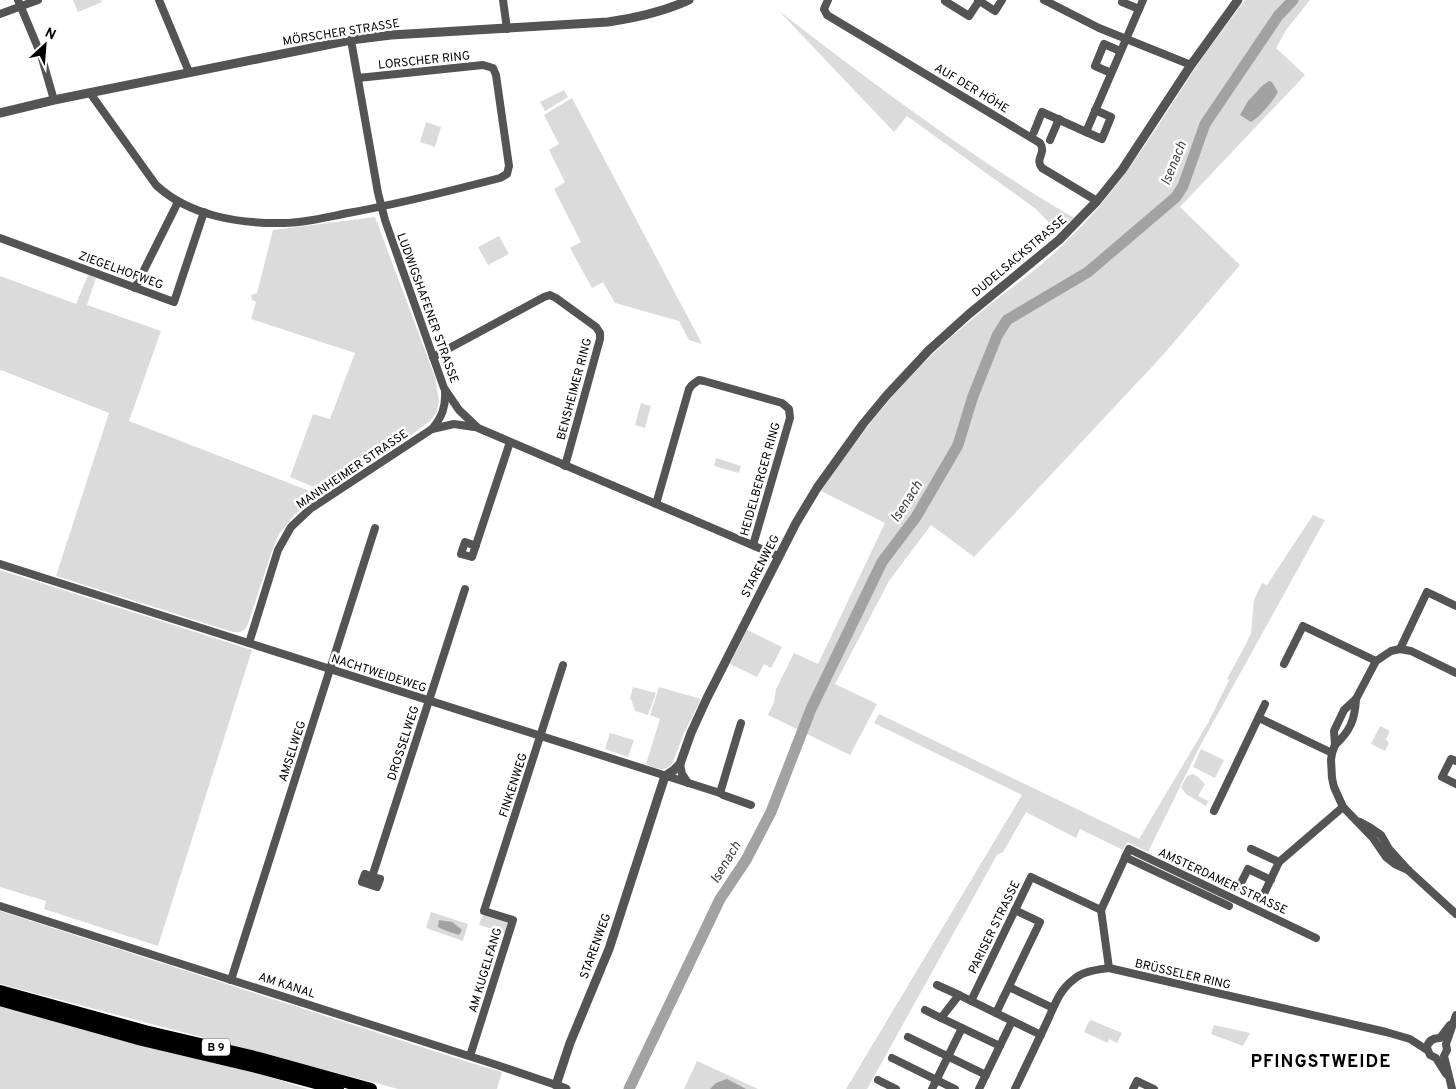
<svg xmlns="http://www.w3.org/2000/svg" width="1456" height="1089" viewBox="0 0 1456 1089" font-family="Overpass,sans-serif">
	<style>
		.green { fill: #dbdbdb }
		.water { fill: #a2a2a2 }
		.lines { fill: none; stroke-linecap: round; stroke-linejoin: round }
		.river { stroke: #a2a2a2; stroke-width: 11 }
		.minor { stroke: #545454; stroke-width: 8 }
		.tertiary { stroke: #545454; stroke-width: 9 }
		.trunk { stroke: #000; stroke-width: 12 }
		.labels { text-anchor: middle; stroke-width: 5; stroke-linejoin: round; paint-order: stroke }
		.shield { fill: #fff; stroke: #4c4c4c; stroke-width: 1 }
		.shield-label { font-size: 11px; font-weight: bold; fill: #000 }
		.street-label { font-size: 12px; fill: #000; stroke: #fff }
		.water-label { font-size: 14px; font-style: italic; fill: #434343; stroke: #fff }
		.district-label { font-size: 18px; font-weight: bold; letter-spacing: 1px; fill: #000; stroke: #fff }
	</style>
	<rect width="100%" height="100%" fill="#fff"/>
	<g class="green">
		<path d="M73 0H101L102 2 78 12Z"/>
		<path d="M1245 0H1310L1286 30 1276 48 1305 75 1180 207 1240 265 1163 355 974 557 931 525 889 581 835 684 877 704 850 755 768 715 774 702 776 689 794 653 818 664 885 523 821 491C841 463 860 435 882 409 906 379 935 351 964 326 997 297 1035 273 1066 242 1118 192 1155 130 1194 70 1210 46 1228 23 1245 0Z"/>
		<path d="M779 11C874 84 970 157 1074 218L1058 232 1036 209 907 116 894 132Z"/>
		<path d="M564 90 568 97 545 111 540 102Z"/>
		<path d="M572 98 702 344 689 340 679 321 615 303 603 282 592 288 570 248 581 242 554 189 565 182 549 150 559 144 544 115Z"/>
		<path d="M426 122 441 127 435 147 420 142Z"/>
		<path d="M375 217 435 377 439 401 436 413 430 421 410 436 326 492 290 477 313 414 330 419 355 353 251 319 256 302 252 300 251 295 257 293 273 230Z"/>
		<path d="M499 236 509 254 488 265 478 247Z"/>
		<path d="M88 275 96 278 87 305 161 331 129 421 320 495 295 514 279 534 273 548 248 624C245 631 241 633 233 632L56 576 109 413 1 370 0 372V276L76 304Z"/>
		<path d="M641 403 651 406 645 428 635 425Z"/>
		<path d="M716 458 741 466 739 473 714 466Z"/>
		<path d="M1313 515 1325 520 1200 746 1148 852 1127 842 1123 850 1080 829 1076 838 1026 812 1003 852 997 855 867 1089H846L1022 795 874 723 879 714 1139 839 1208 723 1229 680 1227 679 1246 644 1251 633 1254 600 1262 583 1267 585Z"/>
		<path d="M0 570 252 650 158 946 44 909 46 901 0 887Z"/>
		<path d="M747 630 782 647 771 668 764 664 757 677 730 664Z"/>
		<path d="M633 687 656 693 648 715 635 711 631 699H630Z"/>
		<path d="M659 687 701 699 684 733 672 764C664 773 655 768 646 764L660 719 650 715Z"/>
		<path d="M1380 726 1390 731 1386 739 1389 743 1385 751 1371 744Z"/>
		<path d="M610 733 634 740 628 757 605 749Z"/>
		<path d="M1201 749 1224 760 1215 778 1193 767Z"/>
		<path d="M1193 774 1198 777 1205 784 1198 796 1208 801 1206 806 1186 794 1181 787 1187 776Z"/>
		<path d="M0 911 468 1062 502 1072 497 1089H398L0 984Z"/>
		<path d="M431 912 468 924 463 941 426 928Z"/>
		<path d="M483 914 509 921 505 933 479 925Z"/>
		<path d="M0 1005 253 1072 308 1089H0Z"/>
		<path d="M1091 1020 1122 1033 1117 1043 1109 1039 1108 1043 1084 1032 1088 1023Z"/>
		<path d="M1214 1025 1250 1033 1243 1046 1211 1034Z"/>
		<path d="M697 1061 758 1089H684Z"/>
	</g>
	<g class="water">
		<path d="M1269 81 1272 82 1278 92C1273 101 1260 117 1251 122L1240 115 1248 101 1263 85Z"/>
		<path d="M439 920 452 922 462 930 459 935C453 933 443 930 438 927Z"/>
		<path d="M727 1079 746 1089H710L716 1083Z"/>
	</g>
	<g class="lines">
		<path class="river" d="M629 1089 720 899 746 860 771 812 811 709 882 562 916 517 958 445 973 396 997 336 1007 320 1088 272 1176 197 1183 186 1205 124 1278 16 1293 0"/>
		<g class="minor">
			<path d="M18 0 41 55 54 100"/>
			<path d="M159 0 189 72"/>
			<path d="M503 0 507 29"/>
			<path d="M828 0 824 9 827 15 1040 143C1047 154 1034 158 1042 168L1097 201"/>
			<path d="M946 0 945 1 969 16 979 1"/>
			<path d="M978 0 995 11 1002 0"/>
			<path d="M1044 0 1099 28 1191 65"/>
			<path d="M1123 0 1122 2 1139 9"/>
			<path d="M0 14 38 0"/>
			<path d="M351 40 378 193 385 220 444 388 459 410 478 428 778 556"/>
			<path d="M1111 73 1095 66 1104 44 1120 51"/>
			<path d="M90 93 156 185C189 216 240 224 284 223 306 223 327 217 348 213 399 204 450 191 500 178L507 174 509 166 496 75 493 68 483 65 358 78"/>
			<path d="M1034 132 1042 112 1086 132 1143 0"/>
			<path d="M1086 132 1102 139 1111 117 1095 110"/>
			<path d="M1050 140 1059 119"/>
			<path d="M0 238 174 302 204 212"/>
			<path d="M135 288 178 202"/>
			<path d="M433 357 544 297 550 295 556 298 596 327 600 333V339L565 466"/>
			<path d="M432 429 454 424 474 427"/>
			<path d="M656 504 689 389 692 385 699 380 704 381 782 403 789 409 790 418 753 545"/>
			<path d="M476 546 465 542 461 554 472 557 510 442"/>
			<path d="M0 564 720 793 723 795 751 805"/>
			<path d="M249 643 278 550 291 527 310 509 432 429C442 417 446 407 445 391"/>
			<path d="M1400 649 1427 592 1456 606"/>
			<path d="M1284 664 1303 626 1376 661"/>
			<path d="M1259 718 1332 753"/>
			<path d="M1335 745C1350 731 1355 720 1356 699"/>
			<path d="M1456 761 1451 759 1442 777 1456 784"/>
			<path d="M680 764 682 774 688 783"/>
			<path d="M720 793 741 723"/>
			<path d="M1214 811 1265 704"/>
			<path d="M1360 822 1371 828 1381 835 1389 849 1408 870 1456 914"/>
			<path d="M1251 849 1279 862"/>
			<path d="M1125 857 1229 906"/>
			<path d="M1408 870 1395 864 1386 857 1373 838 1343 807 1334 787 1332 778 1331 760 1332 753 1335 745 1334 731 1344 710 1356 699 1376 661 1391 651 1400 649 1411 651 1456 673"/>
			<path d="M372 877 380 879 377 887 362 882 365 874 372 877 465 589"/>
			<path d="M1271 880 1248 869 1238 889 1261 900 1279 862 1343 807"/>
			<path d="M0 906 497 1065 556 1085"/>
			<path d="M1101 910 1129 849 1316 938"/>
			<path d="M231 980 375 528"/>
			<path d="M1009 987 1053 1008"/>
			<path d="M959 995 1041 1035"/>
			<path d="M971 1001 1031 877 1101 910 1109 968"/>
			<path d="M925 1010 941 1018 959 995 937 985"/>
			<path d="M996 1013 1040 922 1015 910"/>
			<path d="M941 1018 1000 1046"/>
			<path d="M908 1037 986 1075"/>
			<path d="M470 1056 513 920 484 911 563 665"/>
			<path d="M892 1058 955 1089"/>
			<path d="M1446 1074 1436 1058 1430 1055 1427 1048C1428 1041 1433 1038 1440 1038L1450 1025"/>
			<path d="M878 1080 896 1089"/>
			<path d="M932 1089 962 1028"/>
			<path d="M979 1089 1012 1021"/>
			<path d="M1015 1089C1025 1068 1035 1047 1045 1026 1053 1010 1058 991 1073 980 1083 971 1096 970 1109 968L1386 1032 1410 1039 1427 1050"/>
			<path d="M1133 1089 1137 1081 1154 1089"/>
			<path d="M1452 1089 1444 1056 1447 1050 1446 1044 1456 1015"/>
		</g>
		<g class="tertiary">
			<path d="M0 113 54 100 351 40 391 35 608 22C636 18 663 12 689 0"/>
			<path d="M566 1089 556 1085 570 1043 609 949 665 776 674 770 680 764 691 733 707 698 796 523 817 488 863 424 887 395 929 350 969 314 1059 240 1097 201 1122 170 1191 65 1238 0"/>
		</g>
		<g class="trunk">
			<path d="M0 991 145 1031 259 1058 371 1089"/>
			<path d="M0 1000 142 1040 256 1067 338 1089"/>
		</g>
	</g>
	<g class="labels">
		<rect class="shield" x="202" y="1038.5" width="28" height="17" rx="4"/>
		<g class="shield-label">
			<text x="216" y="1051">B 9</text>
		</g>
		<g class="street-label">
			<text transform="translate(341 32) rotate(-9)" y="4">MÖRSCHER STRASSE</text>
			<text transform="translate(424 60) rotate(-6)" y="4">LORSCHER RING</text>
			<text transform="translate(972 88) rotate(31)" y="4">AUF DER HÖHE</text>
			<text transform="translate(1019 256) rotate(-40)" y="4">DUDELSACKSTRASSE</text>
			<text transform="translate(121 270) rotate(20)" y="4">ZIEGELHOFWEG</text>
			<text transform="translate(428 308) rotate(70)" y="4">LUDWIGSHAFENER STRASSE</text>
			<text transform="translate(574 389) rotate(-75)" y="4">BENSHEIMER RING</text>
			<text transform="translate(352 469) rotate(-34)" y="4">MANNHEIMER STRASSE</text>
			<text transform="translate(760 479) rotate(-74)" y="4">HEIDELBERGER RING</text>
			<text transform="translate(760 566) rotate(-63)" y="4">STARENWEG</text>
			<text transform="translate(379 673) rotate(18)" y="4">NACHTWEIDEWEG</text>
			<text transform="translate(403 743) rotate(-72)" y="4">DROSSELWEG</text>
			<text transform="translate(292 751) rotate(-72)" y="4">AMSELWEG</text>
			<text transform="translate(513 785) rotate(-72)" y="4">FINKENWEG</text>
			<text transform="translate(1223 881) rotate(25)" y="4">AMSTERDAMER STRASSE</text>
			<text transform="translate(994 927) rotate(-64)" y="4">PARISER STRASSE</text>
			<text transform="translate(595 946) rotate(-70)" y="4">STARENWEG</text>
			<text transform="translate(485 970) rotate(-73)" y="4">AM KUGELFANG</text>
			<text transform="translate(1183 974) rotate(13)" y="4">BRÜSSELER RING</text>
			<text transform="translate(287 985) rotate(18)" y="4">AM KANAL</text>
		</g>
		<g class="water-label">
			<text transform="translate(1173 163) rotate(-68)" y="5">Isenach</text>
			<text transform="translate(906 501) rotate(-57)" y="5">Isenach</text>
			<text transform="translate(725 862) rotate(-59)" y="5">Isenach</text>
		</g>
		<g class="district-label">
			<text x="1321" y="1067">PFINGSTWEIDE</text>
		</g>
	</g>
	<g transform="translate(45 45) rotate(26)" stroke="#ffffff" stroke-width="4" paint-order="stroke">
	<path d="M0-4L9 19L0 12L-9 19Z" fill="#000000"/>
	<text y="-8" font-size="14" font-weight="bold" text-anchor="middle" fill="#000000">N</text>
	</g>
</svg>
